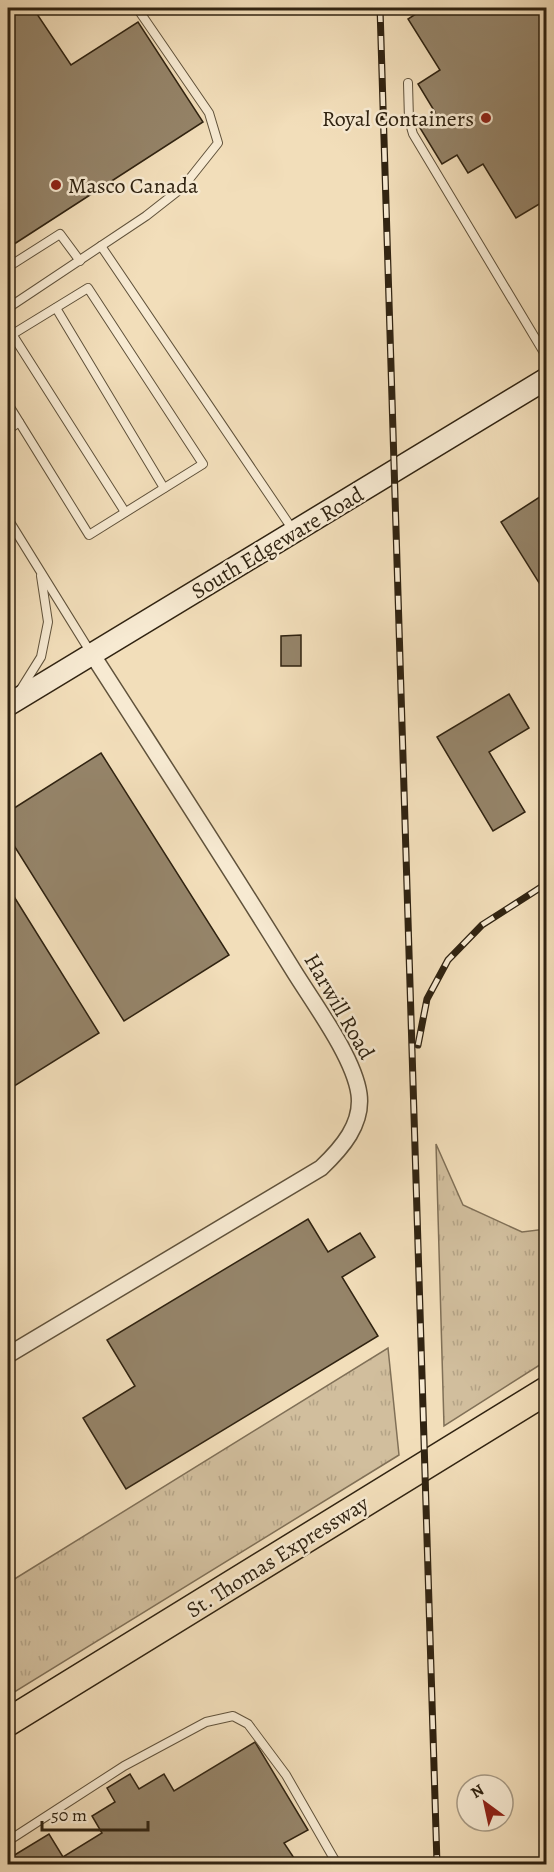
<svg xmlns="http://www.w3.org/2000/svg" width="554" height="1872" viewBox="0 0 554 1872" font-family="Alegreya,serif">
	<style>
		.grass { fill: url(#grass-tufts); stroke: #807057; stroke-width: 1.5 }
		.building { fill: #958469; stroke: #302311; stroke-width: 1.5 }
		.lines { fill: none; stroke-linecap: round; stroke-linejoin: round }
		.lane-casing { stroke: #60523b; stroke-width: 10 }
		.street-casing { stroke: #60523b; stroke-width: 18 }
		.secondary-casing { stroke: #302311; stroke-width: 24 }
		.highway-casing { stroke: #302311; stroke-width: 30 }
		.lane { stroke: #f7ead2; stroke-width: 8 }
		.street { stroke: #f7ead2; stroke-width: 15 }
		.secondary { stroke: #f7ead2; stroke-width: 21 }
		.highway { stroke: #f2deba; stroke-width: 27 }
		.rail-casing { stroke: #302311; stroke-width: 7 }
		.rail { stroke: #f7ead2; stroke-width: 4.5; stroke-dasharray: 14; stroke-linecap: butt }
		.poi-dot { fill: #8f2418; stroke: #f7ead2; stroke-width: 2 }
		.labels { text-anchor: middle; stroke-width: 5; stroke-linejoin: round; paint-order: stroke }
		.poi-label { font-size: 22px; fill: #302311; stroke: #f7ead2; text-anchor: end }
		.street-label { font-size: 22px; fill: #302311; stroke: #f7ead2 }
	</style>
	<defs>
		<pattern id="grass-tufts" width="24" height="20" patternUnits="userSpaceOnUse" patternTransform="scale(1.5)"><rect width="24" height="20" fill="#d1be9d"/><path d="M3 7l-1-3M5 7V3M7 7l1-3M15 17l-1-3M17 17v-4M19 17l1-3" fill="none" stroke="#b4a386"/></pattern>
	</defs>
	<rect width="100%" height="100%" fill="#f2deba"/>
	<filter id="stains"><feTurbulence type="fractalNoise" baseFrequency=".00333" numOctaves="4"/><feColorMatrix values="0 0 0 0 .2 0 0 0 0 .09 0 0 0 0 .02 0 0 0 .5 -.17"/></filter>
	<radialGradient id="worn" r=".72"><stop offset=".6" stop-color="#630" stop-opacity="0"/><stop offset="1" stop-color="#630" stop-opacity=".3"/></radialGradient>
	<g class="grass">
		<path d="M436 1144 463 1205 522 1232 546 1229V1361L444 1426Z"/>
		<path d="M388 1348 399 1455 8 1696V1583Z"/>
	</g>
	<g class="building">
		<path d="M17 8H33L71 65 138 22 203 122 8 248V14Z"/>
		<path d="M425 8H546V200L516 218 483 164 468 173 457 155 442 164 417 123 435 112 418 84 440 70 408 19Z"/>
		<path d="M546 493V594L501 522Z"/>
		<path d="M301 635V666H281V636Z"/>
		<path d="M509 694 529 728 489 752 525 812 493 831 437 737Z"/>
		<path d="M101 753 229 955 124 1021 8 836V812Z"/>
		<path d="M8 887 99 1033 8 1090Z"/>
		<path d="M308 1219 328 1252 360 1233 375 1257 342 1277 378 1336 126 1489 83 1418 135 1386 107 1340Z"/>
		<path d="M255 1742 308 1830 284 1843 298 1864H8V1859L49 1834 63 1857 102 1833 92 1816 115 1802 107 1788 130 1774 139 1789 164 1774 174 1791Z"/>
	</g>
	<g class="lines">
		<g class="lane-casing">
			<g id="lane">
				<path d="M408 83 409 120 413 134 546 356"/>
				<path d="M101 246 293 530"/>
				<path d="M8 267 60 234 80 261"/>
				<path d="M8 308 146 216 183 187 218 143 209 113 137 8"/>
				<path d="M56 308 164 488"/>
				<path d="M12 334 125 512"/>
				<path d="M8 337 88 288 203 464 89 535 8 404"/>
				<path d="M8 430 19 422"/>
				<path d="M8 519 91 653"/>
				<path d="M21 689 41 657 48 622 41 576"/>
				<path d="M8 1841 124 1766 206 1722 233 1716 248 1724 286 1775 337 1864"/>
			</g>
		</g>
		<g class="street-casing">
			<path id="street" d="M8 1355 321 1168C342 1148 363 1124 359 1094 354 1058 315 1005 295 973 229 866 160 760 92 654"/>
		</g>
		<g class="secondary-casing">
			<path id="secondary" d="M8 705 546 379"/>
		</g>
		<g class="highway-casing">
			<path id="highway" d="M8 1722 546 1391"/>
		</g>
		<use href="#lane" class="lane"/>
		<use href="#street" class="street"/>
		<use href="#secondary" class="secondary"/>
		<use href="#highway" class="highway"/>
		<g class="rail-casing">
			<g id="rail">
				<path d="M380 8 437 1864"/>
				<path d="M418 1045 427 999 448 960 482 925 546 884"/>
			</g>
		</g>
		<use href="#rail" class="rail"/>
	</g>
	<g class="poi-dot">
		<circle cx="486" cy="118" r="6"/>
		<circle cx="56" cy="185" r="6"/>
	</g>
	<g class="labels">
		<g class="poi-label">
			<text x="474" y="126">Royal Containers</text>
			<text x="68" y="193" text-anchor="start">Masco Canada</text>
		</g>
		<g class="street-label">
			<text transform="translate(277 542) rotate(-31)" y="8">South Edgeware Road</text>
			<text transform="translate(340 1006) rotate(60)" y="8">Harwill Road</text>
			<text transform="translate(277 1556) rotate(-32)" y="8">St. Thomas Expressway</text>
		</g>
	</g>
	<rect width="554" height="1872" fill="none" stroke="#f2deba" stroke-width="30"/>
	<rect x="9" y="9" width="536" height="1854" fill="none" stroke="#302311" stroke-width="3"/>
	<rect x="15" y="15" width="524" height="1842" fill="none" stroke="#302311" stroke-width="1.5"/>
	<g transform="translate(485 1803) rotate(327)"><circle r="28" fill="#f7ead2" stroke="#a79a85" stroke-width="1.5"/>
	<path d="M0-4.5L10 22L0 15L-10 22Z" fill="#8f2418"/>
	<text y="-9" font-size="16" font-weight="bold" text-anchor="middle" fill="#302311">N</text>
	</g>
	<path d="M42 1821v9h106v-9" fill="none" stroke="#302311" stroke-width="3"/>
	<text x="51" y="1821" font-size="18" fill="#302311" stroke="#f7ead2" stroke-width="4.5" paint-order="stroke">50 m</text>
	<rect width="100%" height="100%" filter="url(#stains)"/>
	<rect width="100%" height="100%" fill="url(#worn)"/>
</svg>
